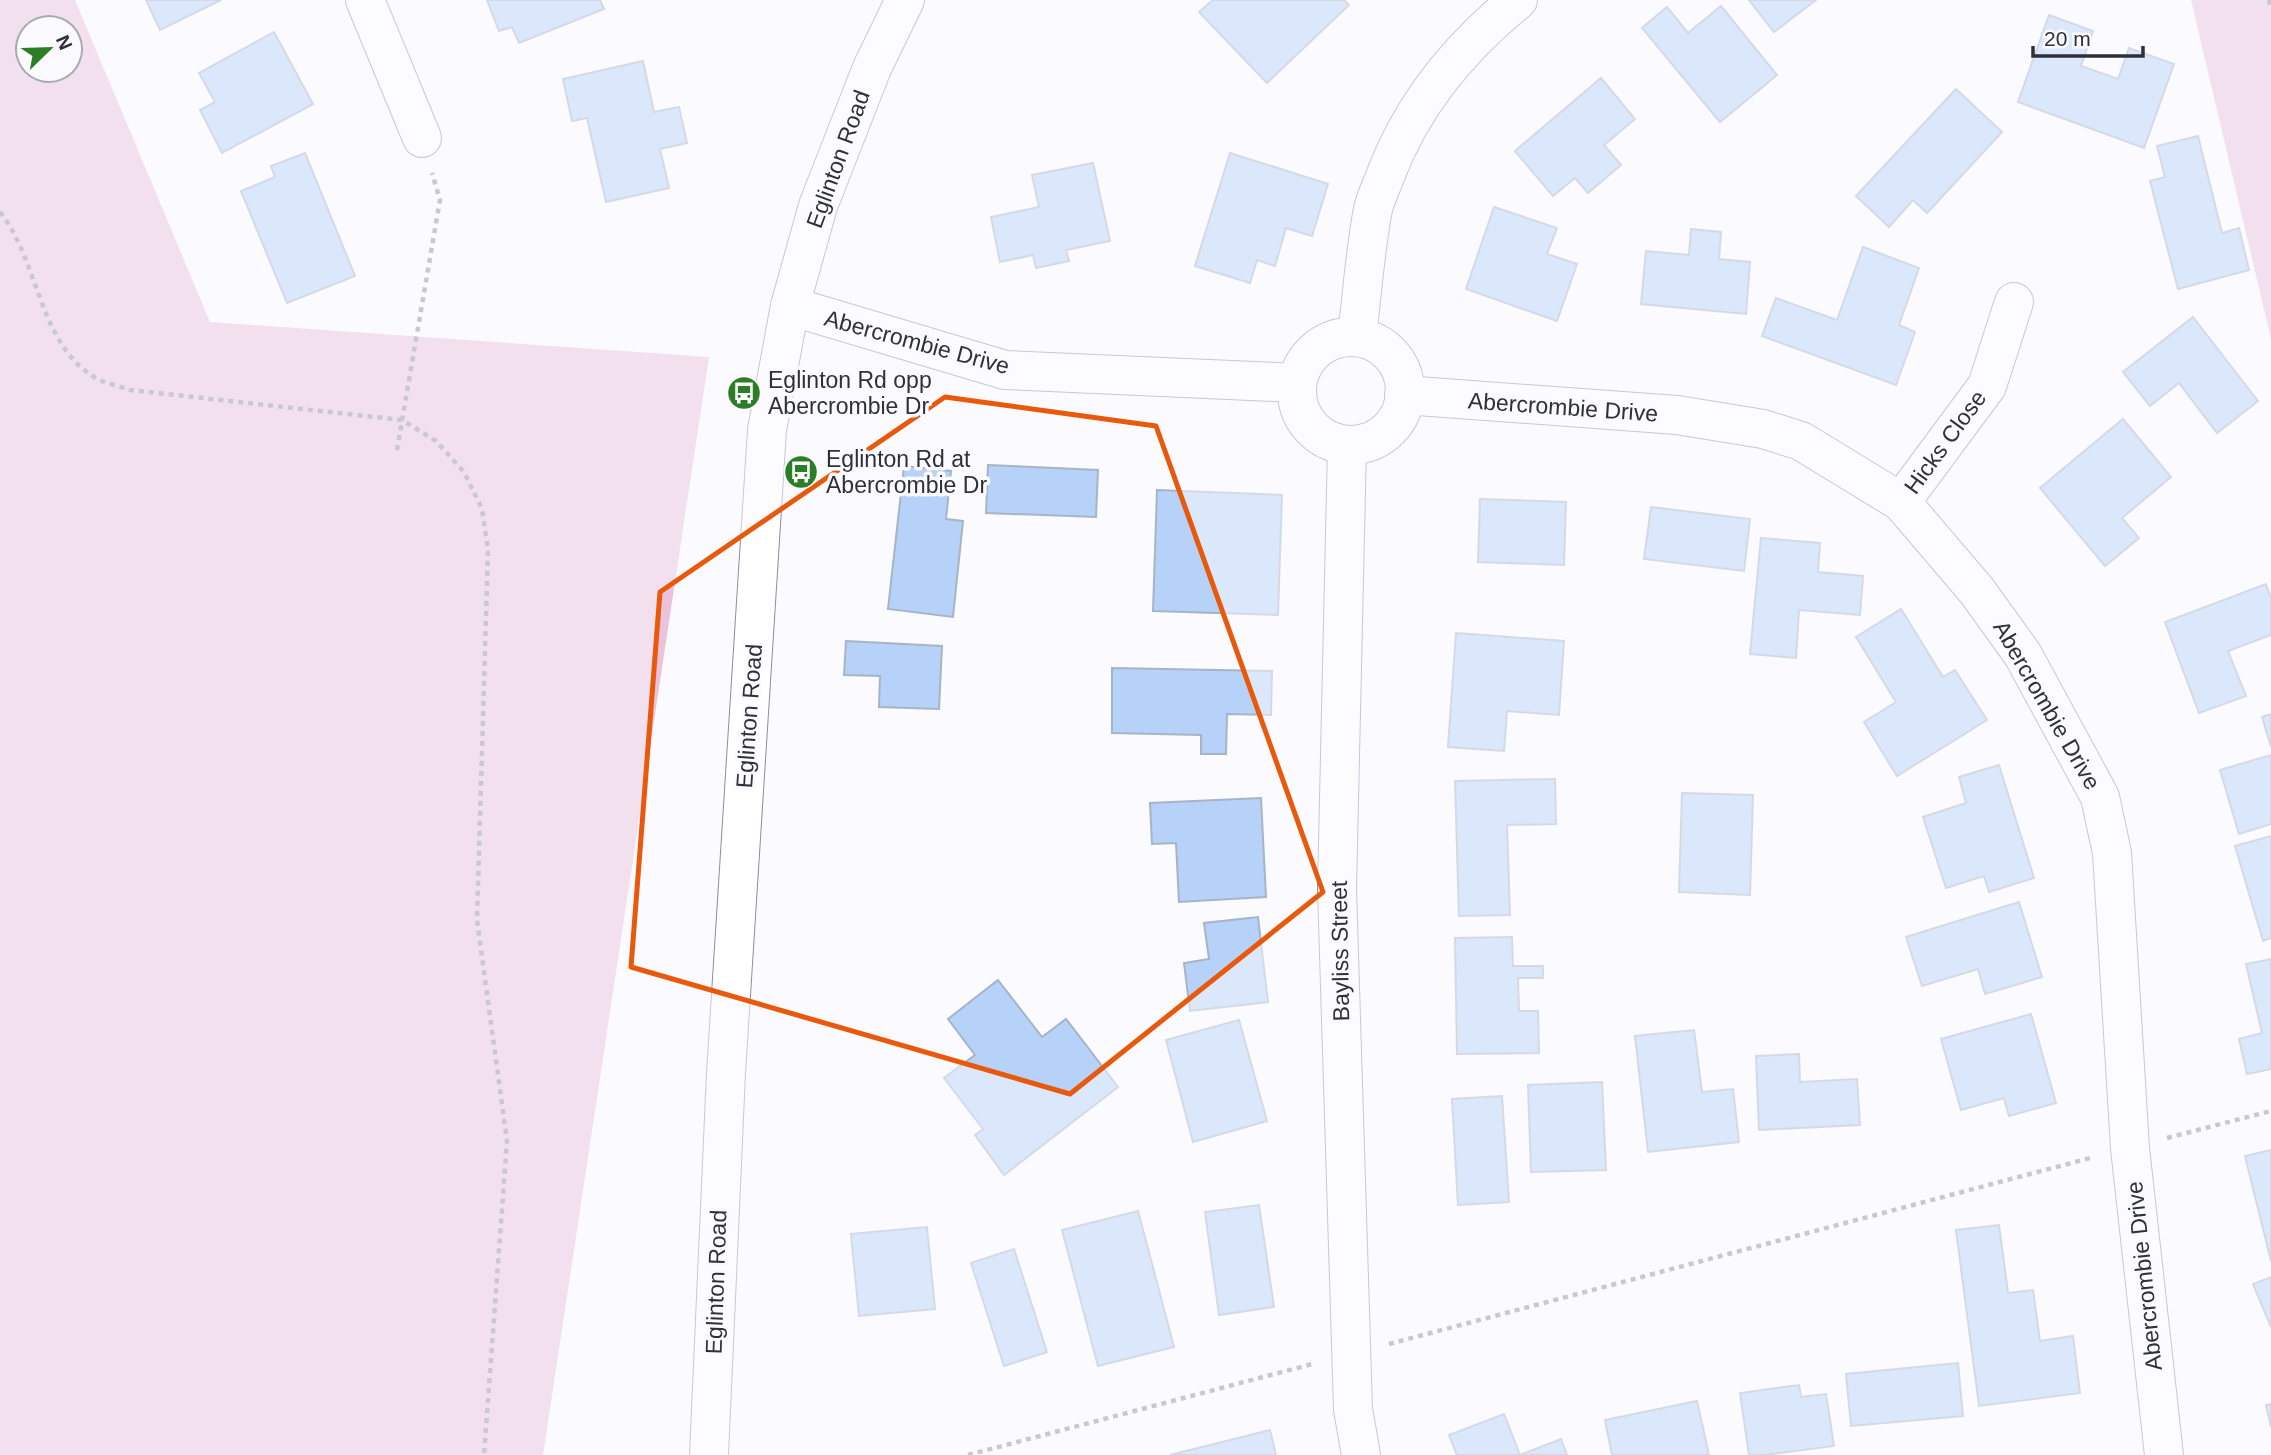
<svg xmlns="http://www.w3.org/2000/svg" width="2271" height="1455" viewBox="0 0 2271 1455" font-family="Arial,sans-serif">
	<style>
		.green { fill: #ebc2db; fill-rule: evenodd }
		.building { fill: #b6d2f8; stroke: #a7b4c6; stroke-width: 2 }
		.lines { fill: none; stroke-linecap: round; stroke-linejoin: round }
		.minor-casing { stroke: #8d8da1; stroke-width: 40 }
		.major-casing { stroke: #8d8da1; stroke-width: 40 }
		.path { stroke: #8c8c93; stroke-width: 4.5; stroke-dasharray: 5 5; stroke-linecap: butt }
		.minor { stroke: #fff; stroke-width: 38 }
		.major { stroke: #fff; stroke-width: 38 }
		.marked { fill: none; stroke: #e8590c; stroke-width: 5; stroke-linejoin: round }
		.labels { text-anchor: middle; stroke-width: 7; stroke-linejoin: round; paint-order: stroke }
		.street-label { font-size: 23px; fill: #303039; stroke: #fafaff }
		.poi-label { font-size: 23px; fill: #303039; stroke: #fafaff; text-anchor: start }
	</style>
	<rect width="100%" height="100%" fill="#fafaff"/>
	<g class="green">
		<path d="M0 0H75L210 322 709 357 543 1455H0ZM70 28V70H28V28Z"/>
		<path d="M2191 0H2271V339Z"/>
	</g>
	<g class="building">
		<path d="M146 0H221L160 30Z"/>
		<path d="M487 0H600L604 9 519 43 512 27 499 31Z"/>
		<path d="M1213 0H1344L1349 5 1267 83 1199 12Z"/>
		<path d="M1749 0H1816L1774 32Z"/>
		<path d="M1721 6 1777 75 1720 122 1642 28 1667 7 1688 33Z"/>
		<path d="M2049 15 2093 31 2081 66 2118 79 2129 48 2174 64 2144 148 2018 102Z"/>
		<path d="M274 32 313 104 222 153 200 110 215 102 199 73Z"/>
		<path d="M643 61 654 112 679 107 687 143 660 149 669 188 606 202 587 118 572 121 563 79Z"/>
		<path d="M1601 78 1635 119 1604 145 1621 165 1588 193 1575 178 1553 196 1515 151Z"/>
		<path d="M1956 89 2002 132 1927 213 1913 200 1889 227 1856 196Z"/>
		<path d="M2198 136 2222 233 2239 228 2249 270 2178 289 2150 181 2165 177 2157 146Z"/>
		<path d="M305 153 355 276 287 303 241 191 275 177 271 166Z"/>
		<path d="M1230 153 1328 184 1312 236 1286 228 1275 266 1257 260 1250 283 1195 266Z"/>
		<path d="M1093 163 1110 241 1066 250 1069 261 1036 268 1033 255 1000 262 991 217 1039 207 1032 175Z"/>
		<path d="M1494 207 1557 228 1547 254 1577 264 1557 321 1466 289Z"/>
		<path d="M1691 229 1721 232 1719 259 1750 262 1746 314 1641 304 1646 251 1689 255Z"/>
		<path d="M1863 247 1919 268 1899 325 1915 332 1896 385 1762 336 1776 298 1837 320Z"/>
		<path d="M2193 317 2258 401 2217 433 2179 383 2150 406 2123 372Z"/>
		<path d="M2123 419 2171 477 2122 518 2139 538 2105 566 2040 488Z"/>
		<path d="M988 465 1098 470 1096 517 986 513Z"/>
		<path d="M904 466 951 471 946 519 963 521 953 617 888 609Z"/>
		<path d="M1157 490 1282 495 1278 615 1153 611Z"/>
		<path d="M1480 499 1566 502 1564 565 1478 562Z"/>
		<path d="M1651 507 1750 519 1744 571 1644 559Z"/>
		<path d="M1761 538 1820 543 1818 572 1863 576 1860 615 1799 610 1796 658 1750 654Z"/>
		<path d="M2266 584 2271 598V635L2228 651 2246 696 2199 713 2165 622Z"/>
		<path d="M1901 609 1943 677 1955 670 1987 720 1897 776 1864 722 1896 702 1856 637Z"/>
		<path d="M1456 633 1564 641 1559 715 1507 711 1504 751 1448 747Z"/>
		<path d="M846 641 942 646 939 709 879 707 880 676 844 675Z"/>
		<path d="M1112 668 1272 671 1271 715 1227 714 1226 754H1201V735L1112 733Z"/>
		<path d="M2271 714V747L2262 717Z"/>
		<path d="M2271 755V824L2239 834 2220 770Z"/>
		<path d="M1999 765 2034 878 1989 892 1984 876 1946 888 1923 817 1966 803 1959 777Z"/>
		<path d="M1555 779 1556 824 1507 825 1510 915 1459 916 1455 781Z"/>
		<path d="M1682 793 1753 795 1750 895 1679 892Z"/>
		<path d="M1261 798 1266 897 1179 902 1176 843 1152 844 1150 803Z"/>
		<path d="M2271 836V938L2263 941 2235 846Z"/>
		<path d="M2019 902 2042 977 1985 994 1978 969 1922 986 1906 937Z"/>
		<path d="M1258 917 1268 1002 1190 1011 1184 963 1209 959 1204 923Z"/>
		<path d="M1512 937 1513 966H1543V978H1518L1519 1011H1538L1539 1053 1457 1054 1455 938Z"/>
		<path d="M2271 959V1069L2247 1074 2239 1039 2262 1033 2246 964Z"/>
		<path d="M998 980 1042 1037 1066 1019 1118 1087 1004 1175 975 1135 983 1129 944 1078 975 1055 948 1019Z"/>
		<path d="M2031 1014 2056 1103 2009 1116 2004 1098 1961 1110 1941 1039Z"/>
		<path d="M1239 1020 1267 1121 1193 1142 1166 1040Z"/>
		<path d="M1694 1030 1702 1092 1733 1089 1739 1142 1648 1152 1635 1036Z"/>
		<path d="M1799 1054 1800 1082 1857 1079 1860 1125 1759 1130 1756 1056Z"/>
		<path d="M1602 1082 1606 1170 1531 1172 1528 1085Z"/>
		<path d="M1502 1096 1509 1202 1458 1205 1452 1099Z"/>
		<path d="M2271 1150V1261L2245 1156Z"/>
		<path d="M1259 1205 1274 1307 1219 1315 1205 1212Z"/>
		<path d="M1138 1211 1174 1347 1098 1366 1062 1230Z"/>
		<path d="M1999 1225 2008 1293 2033 1290 2040 1341 2073 1336 2080 1393 1979 1406 1956 1230Z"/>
		<path d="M927 1227 935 1309 859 1316 851 1234Z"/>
		<path d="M1014 1249 1047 1352 1004 1366 971 1263Z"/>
		<path d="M2271 1277V1327L2253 1284Z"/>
		<path d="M1958 1363 1963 1416 1851 1426 1846 1374Z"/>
		<path d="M1799 1385 1801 1397 1826 1394 1834 1446 1764 1455H1749L1740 1393Z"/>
		<path d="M1697 1401 1709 1455H1612L1605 1420Z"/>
		<path d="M2271 1404V1427L2266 1405Z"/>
		<path d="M1504 1414 1520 1455 1561 1439 1567 1455H1457L1449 1435Z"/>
		<path d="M1270 1430 1276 1455H1170Z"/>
	</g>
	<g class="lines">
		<g class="minor-casing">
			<g id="minor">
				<path d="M365 0 422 138"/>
				<path d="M790 306 1005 370 1297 383"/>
				<path d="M1357 337C1362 295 1365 251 1373 209 1376 197 1382 185 1386 174 1413 103 1460 47 1518 0"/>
				<circle cx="1351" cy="391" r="54"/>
				<path d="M1404 395 1677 415 1763 429 1801 441 1901 502 1977 591 2023 655 2100 797 2112 853 2130 1148 2164 1455"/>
				<path d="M1347 445 1337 889 1353 1409 1361 1455"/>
				<path d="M1901 502 1987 386 2014 302"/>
			</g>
		</g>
		<g class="major-casing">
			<path id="major" d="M709 1455 726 1073 767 430 790 306 818 206 872 68 905 0"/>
		</g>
		<g class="path">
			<path d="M2269 0 2271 9"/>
			<path d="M0 212C39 261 38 342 94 377 104 383 119 386 130 390L402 420 436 441 464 472 482 509 488 550 477 920 507 1141 484 1455"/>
			<path d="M397 450 440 200 432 173"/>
			<path d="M2167 1138 2271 1111"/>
			<path d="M1389 1344 2094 1157"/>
			<path d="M968 1455 1316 1363"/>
		</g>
		<use href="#minor" class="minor"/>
		<use href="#major" class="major"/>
	</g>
	<path d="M0 0H2271V1455H0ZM945 397 1156 426 1323 892 1070 1094 631 967 660 592Z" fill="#fafaff" fill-opacity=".55" fill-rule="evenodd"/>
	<path class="marked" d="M945 397 1156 426 1323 892 1070 1094 631 967 660 592Z"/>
	<defs>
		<g id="bus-disc" transform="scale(1.75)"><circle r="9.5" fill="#2c7d27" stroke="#fafaff"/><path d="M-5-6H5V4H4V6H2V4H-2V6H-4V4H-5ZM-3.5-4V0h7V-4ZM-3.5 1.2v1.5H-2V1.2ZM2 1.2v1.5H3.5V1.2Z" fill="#fff"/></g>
	</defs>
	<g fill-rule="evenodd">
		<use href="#bus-disc" x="744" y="393"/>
		<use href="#bus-disc" x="801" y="472"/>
	</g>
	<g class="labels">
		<g class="street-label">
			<text transform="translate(838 159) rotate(-70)" y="8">Eglinton Road</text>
			<text transform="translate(917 342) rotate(15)" y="8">Abercrombie Drive</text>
			<text transform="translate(1563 407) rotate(4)" y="8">Abercrombie Drive</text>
			<text transform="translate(1945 442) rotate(-54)" y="8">Hicks Close</text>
			<text transform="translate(2047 705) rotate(60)" y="8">Abercrombie Drive</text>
			<text transform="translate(749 716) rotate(-86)" y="8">Eglinton Road</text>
			<text transform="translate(1340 951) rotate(-91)" y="8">Bayliss Street</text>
			<text transform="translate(2144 1276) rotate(-96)" y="8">Abercrombie Drive</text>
			<text transform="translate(716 1282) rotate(-88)" y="8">Eglinton Road</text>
		</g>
		<g class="poi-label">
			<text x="768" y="388">Eglinton Rd opp<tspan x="768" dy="26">Abercrombie Dr</tspan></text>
			<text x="826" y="467">Eglinton Rd at<tspan x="826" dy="26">Abercrombie Dr</tspan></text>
		</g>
	</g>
	<g transform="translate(49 49) rotate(67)"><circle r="33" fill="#fafaff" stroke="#a9a9b0" stroke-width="2"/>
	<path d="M0-5L12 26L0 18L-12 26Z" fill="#2c7d27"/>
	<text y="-10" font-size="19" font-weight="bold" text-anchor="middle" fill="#303039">N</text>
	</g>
	<path d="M2033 46v10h110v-10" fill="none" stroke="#303039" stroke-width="3.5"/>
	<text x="2044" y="46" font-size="21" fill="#303039" stroke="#fafaff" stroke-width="5" paint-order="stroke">20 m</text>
</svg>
